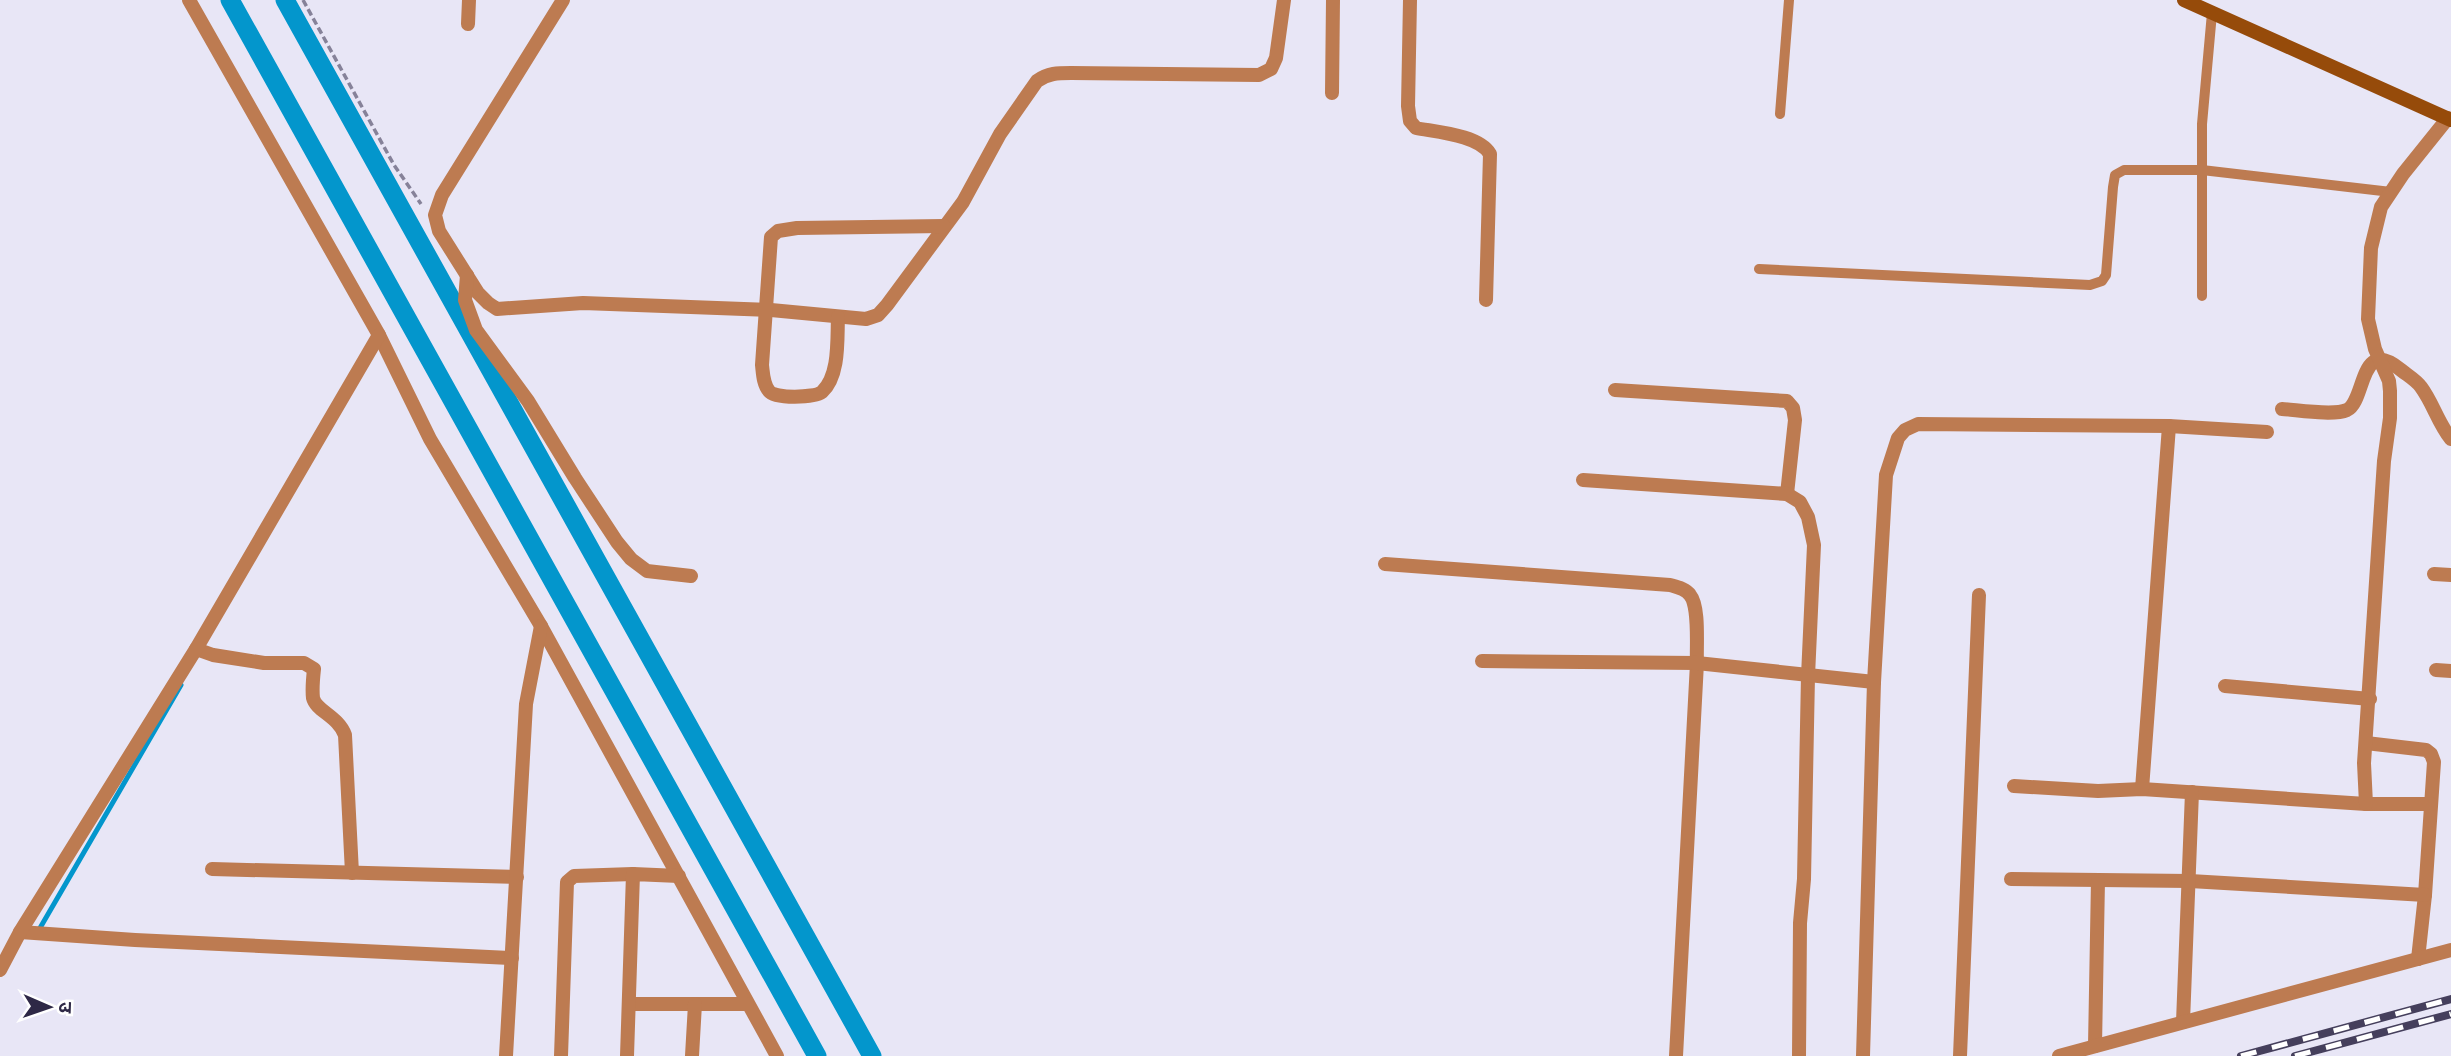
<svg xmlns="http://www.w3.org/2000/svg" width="2451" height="1056" viewBox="0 0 2451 1056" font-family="Commissioner,'Noto Sans Devanagari',sans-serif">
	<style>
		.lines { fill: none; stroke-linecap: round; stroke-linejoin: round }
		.stream { stroke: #0396cc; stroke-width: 5 }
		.canal { stroke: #0396cc; stroke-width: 19 }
		.path { stroke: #868299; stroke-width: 3.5; stroke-dasharray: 7 3.5; stroke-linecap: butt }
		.lane { stroke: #bd7b51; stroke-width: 10 }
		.street { stroke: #bd7b51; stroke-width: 14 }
		.secondary { stroke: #964b0a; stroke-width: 14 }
		.rail-casing { stroke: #453f5c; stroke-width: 8 }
		.rail { stroke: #fff; stroke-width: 5; stroke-dasharray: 16; stroke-linecap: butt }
	</style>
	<rect width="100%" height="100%" fill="#e8e6f6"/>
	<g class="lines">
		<path class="stream" d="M40 928 181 685"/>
		<g class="canal">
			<path d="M230 0 817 1056"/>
			<path d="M285 0 872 1056"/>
		</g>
		<path class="path" d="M303 0 394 165 421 204"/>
		<g class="lane">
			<path d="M1780 114 1789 0"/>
			<path d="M1759 269 2090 285 2102 281 2106 275 2113 187 2115 175 2124 170H2202L2391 192"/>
			<path d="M2202 296V124L2212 13"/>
		</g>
		<g class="street">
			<path d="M189 0 379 335 430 439 541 626 777 1056"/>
			<path d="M563 0 442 195 435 215 439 231 478 293 488 303 497 309 583 303 771 310 866 319 878 315 887 305 963 202 1000 134 1037 81C1048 73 1058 73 1071 73L1259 75 1271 69 1276 58 1284 0"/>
			<path d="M1410 0 1408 106 1410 121 1416 128C1436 132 1479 135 1490 154L1486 300"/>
			<path d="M468 24 469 0"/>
			<path d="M1332 93 1333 0"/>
			<path d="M467 275 465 300 476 330 528 401 575 478 617 542 631 559 647 571 691 576"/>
			<path d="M838 317C837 339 840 375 822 392 814 398 775 399 769 391 763 384 763 373 762 365L771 237 778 231 797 228 944 226"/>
			<path d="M1615 390 1787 401 1793 408 1795 420 1787 494"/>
			<path d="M2282 409C2298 410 2333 416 2347 410 2366 401 2359 335 2401 370 2407 375 2416 380 2421 387 2433 403 2438 423 2451 439"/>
			<path d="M1583 480 1787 494 1800 502 1808 517 1814 545 1808 676 1804 879 1800 923 1799 1056"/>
			<path d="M1385 564 1670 585C1677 587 1686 589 1690 595 1700 607 1696 647 1697 663L1676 1056"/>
			<path d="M2434 574 2451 575"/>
			<path d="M196 649 213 655 264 663H304L314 669C313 678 312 689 313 698 316 711 338 716 345 735L352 873"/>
			<path d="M1482 661 1697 663 1874 682"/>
			<path d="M2436 670 2451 671"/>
			<path d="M2225 686 2370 699"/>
			<path d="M2366 743 2426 750 2431 754 2434 762 2425 895 2418 959"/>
			<path d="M2014 786 2098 791 2142 789 2366 804H2431"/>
			<path d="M2142 789 2169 426"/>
			<path d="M2366 804 2364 763 2384 461 2390 418V391L2389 381 2375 349 2368 319 2371 248 2381 207 2403 174 2448 118"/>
			<path d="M212 869 517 877"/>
			<path d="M2011 879 2190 881 2425 895"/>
			<path d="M20 932 135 940 512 958"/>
			<path d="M0 970 20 932 196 649 379 335"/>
			<path d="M629 1004H747"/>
			<path d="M2183 1022 2192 792"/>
			<path d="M2095 1046 2098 880"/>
			<path d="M506 1056 526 704 541 626"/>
			<path d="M561 1056 567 882 574 876 633 874"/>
			<path d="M627 1056 633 874 679 876"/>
			<path d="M692 1056 695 1004"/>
			<path d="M1863 1056 1874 682 1886 475 1898 438 1905 430 1918 424 2169 426 2267 432"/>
			<path d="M1960 1056 1979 595"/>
			<path d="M2059 1056 2451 950"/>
		</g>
		<path class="secondary" d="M2184 0 2451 120"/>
		<g class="rail-casing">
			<g id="rail">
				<path d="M2241 1056 2451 999"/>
				<path d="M2295 1056 2451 1014"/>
			</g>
		</g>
		<use href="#rail" class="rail"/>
	</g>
	<g transform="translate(49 1007) rotate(92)" stroke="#ffffff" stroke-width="5" paint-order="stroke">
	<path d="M0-5L12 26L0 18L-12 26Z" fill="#2e2846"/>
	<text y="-10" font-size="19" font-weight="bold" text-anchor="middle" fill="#2e2846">उ</text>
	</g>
</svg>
